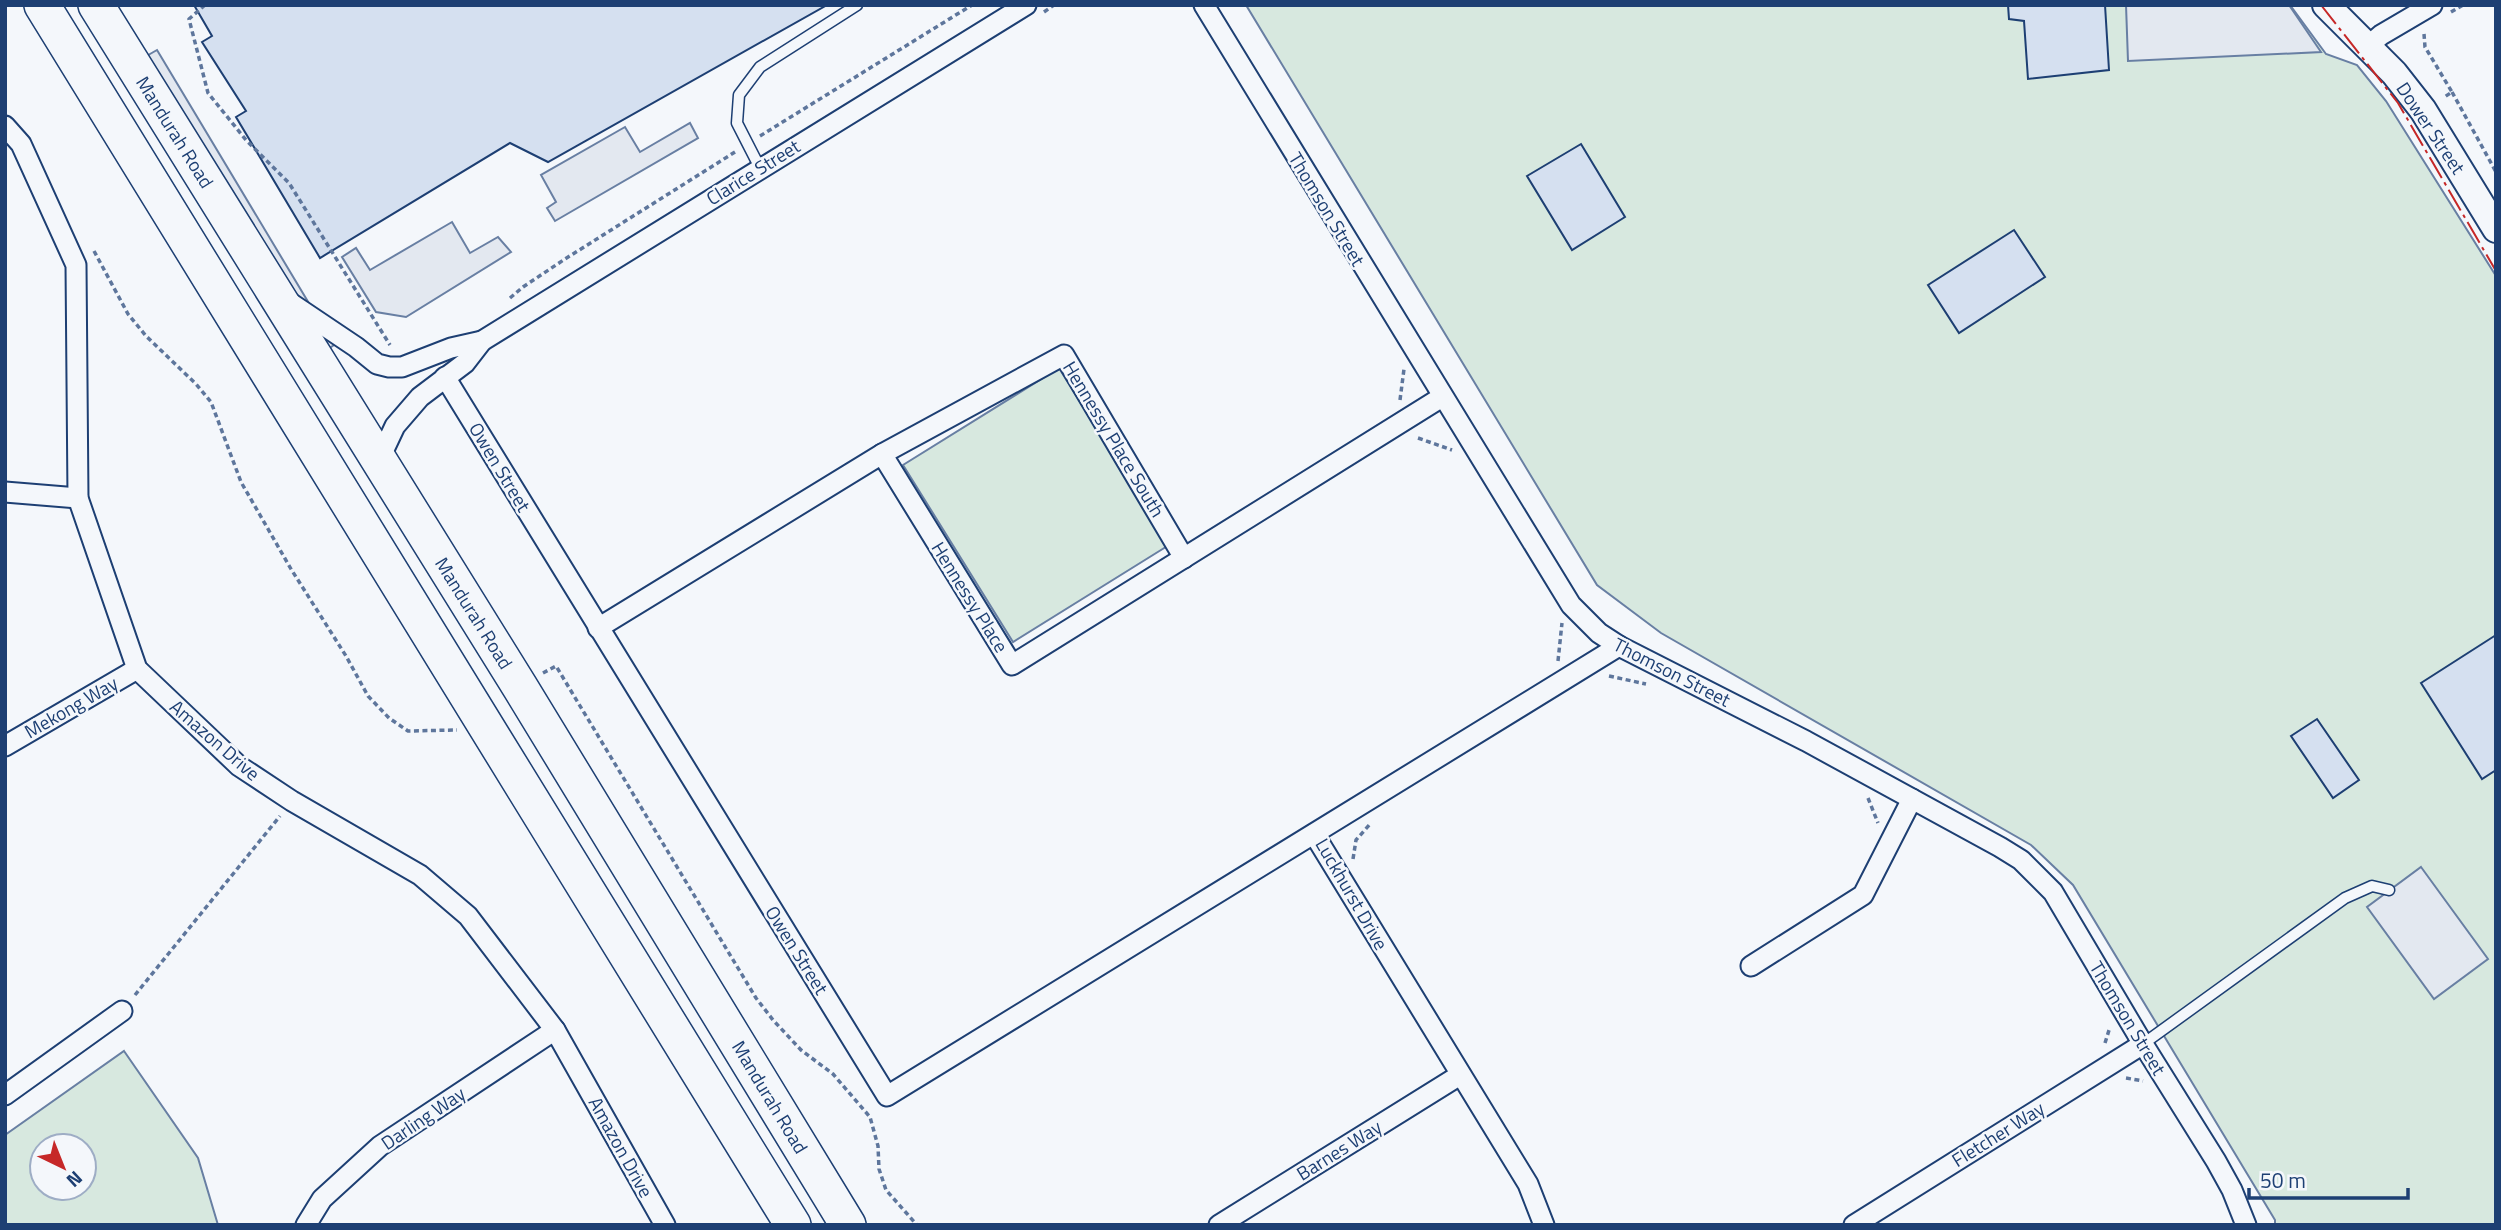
<svg xmlns="http://www.w3.org/2000/svg" width="2501" height="1230" viewBox="0 0 2501 1230" font-family="'Titillium Web',sans-serif">
	<style>
		.green { fill: #d7e8df; stroke: #687fa3; stroke-width: 2; fill-rule: evenodd }
		.parking { fill: #e3e8f0; stroke: #687fa3; stroke-width: 2 }
		.building { fill: #d5e0f0; stroke: #1d3f73; stroke-width: 2 }
		.lines { fill: none; stroke-linecap: round; stroke-linejoin: round }
		.lane-casing { stroke: #1d3f73; stroke-width: 13 }
		.street-casing { stroke: #1d3f73; stroke-width: 23 }
		.secondary-casing { stroke: #1d3f73; stroke-width: 30 }
		.highway-casing { stroke: #1d3f73; stroke-width: 38 }
		.path { stroke: #5e769c; stroke-width: 3.5; stroke-dasharray: 5 3.5; stroke-linecap: butt }
		.lane { stroke: #f4f7fb; stroke-width: 10 }
		.street { stroke: #f4f7fb; stroke-width: 19 }
		.secondary { stroke: #f4f7fb; stroke-width: 26 }
		.highway { stroke: #f4f7fb; stroke-width: 35 }
		.power { stroke: #c62828; stroke-width: 2; stroke-dasharray: 24 5 3.5 5; stroke-linecap: butt }
		.labels { text-anchor: middle; stroke-width: 5; stroke-linejoin: round; paint-order: stroke }
		.street-label { font-size: 19px; fill: #1d3f73; stroke: #f4f7fb }
	</style>
	<rect width="100%" height="100%" fill="#f4f7fb"/>
	<g class="green">
		<path d="M1246 5H2290L2326 54 2357 65 2386 101 2496 276V1225H2275V1220L2073 885 2031 845 1661 633 1597 585Z"/>
		<path d="M1059 368 1169 545 1013 642 903 465Z"/>
		<path d="M124 1051 198 1158 218 1225H5V1135ZM42 1146H84V1188H42Z"/>
	</g>
	<g class="parking">
		<path d="M2126 5H2289L2321 52 2128 61Z"/>
		<path d="M157 50 334 345 321 354 143 58Z"/>
		<path d="M690 123 698 138 555 221 547 208 556 202 541 175 625 127 640 152Z"/>
		<path d="M452 222 470 253 498 237 511 252 406 317 376 312 342 257 356 248 370 270Z"/>
		<path d="M2421 867 2488 959 2434 999 2367 907Z"/>
	</g>
	<g class="building">
		<path d="M194 5H827L548 162 510 143 320 258 236 117 246 111 202 42 212 36Z"/>
		<path d="M2008 5H2105L2109 70 2028 79 2024 21 2009 19Z"/>
		<path d="M1581 144 1625 217 1572 250 1527 176Z"/>
		<path d="M2014 230 2045 277 1959 333 1928 285Z"/>
		<path d="M2496 635V770L2482 779 2421 683Z"/>
		<path d="M2317 719 2359 780 2333 798 2291 736Z"/>
	</g>
	<g class="lines">
		<g class="lane-casing">
			<g id="lane">
				<path d="M760 168 737 123 739 95 760 67 857 5"/>
				<path d="M2143 1044 2345 898 2372 886 2389 890"/>
			</g>
		</g>
		<g class="street-casing">
			<g id="street">
				<path d="M1204 5 1571 605 1599 633 1619 646 1806 741 2000 847 2021 860 2053 892 2143 1044 2216 1161 2232 1190 2246 1225"/>
				<path d="M2367 47 2381 35 2432 5"/>
				<path d="M5 126 21 144 76 265 78 498 137 669 239 766 292 801 420 875 468 916 555 1030 665 1225"/>
				<path d="M289 302 356 347 377 364 389 367H402L451 348 482 341 1026 5"/>
				<path d="M445 377 887 1096 1619 646"/>
				<path d="M882 454 1064 355 1184 558"/>
				<path d="M379 460 395 426 420 397 465 363 482 341"/>
				<path d="M5 492 78 498"/>
				<path d="M598 628 882 454 1012 665 1442 397"/>
				<path d="M5 746 137 669"/>
				<path d="M1314 834 1528 1184 1544 1225"/>
				<path d="M1751 966 1863 895 1912 799"/>
				<path d="M5 1095 122 1011"/>
				<path d="M306 1225 322 1199 380 1146 555 1030"/>
				<path d="M1219 1225 1460 1075"/>
				<path d="M1854 1225 2143 1044"/>
			</g>
		</g>
		<g class="secondary-casing">
			<path id="secondary" d="M2326 5 2394 73 2423 110 2496 229"/>
		</g>
		<g class="highway-casing">
			<g id="highway">
				<path d="M42 5 793 1225"/>
				<path d="M96 5 520 687 848 1225"/>
			</g>
		</g>
		<g class="path">
			<path d="M205 5 189 19 208 93 246 140 289 183 390 345"/>
			<path d="M1044 12 1054 5"/>
			<path d="M2451 12 2463 5"/>
			<path d="M2424 34 2425 47 2452 92 2443 98"/>
			<path d="M2452 92 2496 172"/>
			<path d="M760 136 972 5"/>
			<path d="M94 251 128 314 146 336 196 384 211 402 241 482 291 569 346 656 368 696 389 718 408 731 457 730"/>
			<path d="M510 298 523 287 565 259 735 152"/>
			<path d="M1400 400 1404 369"/>
			<path d="M1418 438 1452 450"/>
			<path d="M1558 661 1562 623"/>
			<path d="M543 673 556 666 756 998 773 1020 801 1050 833 1074 870 1117 878 1146 879 1169 886 1190 917 1225"/>
			<path d="M1609 676 1646 684"/>
			<path d="M1868 798 1878 823"/>
			<path d="M1353 859 1356 840 1371 823"/>
			<path d="M135 995 280 816"/>
			<path d="M2105 1043 2110 1027"/>
			<path d="M2126 1078 2143 1081"/>
		</g>
		<use href="#lane" class="lane"/>
		<use href="#street" class="street"/>
		<use href="#secondary" class="secondary"/>
		<use href="#highway" class="highway"/>
		<path class="power" d="M2321 5 2398 103 2496 271"/>
	</g>
	<g class="labels">
		<g class="street-label">
			<text transform="translate(2431 128) rotate(56)" y="7">Dower Street</text>
			<text transform="translate(175 132) rotate(58)" y="7">Mandurah Road</text>
			<text transform="translate(753 172) rotate(-32)" y="7">Clarice Street</text>
			<text transform="translate(1327 209) rotate(59)" y="7">Thomson Street</text>
			<text transform="translate(1114 439) rotate(59)" y="7">Hennessy Place South</text>
			<text transform="translate(500 467) rotate(59)" y="7">Owen Street</text>
			<text transform="translate(970 597) rotate(58)" y="7">Hennessy Place</text>
			<text transform="translate(474 613) rotate(58)" y="7">Mandurah Road</text>
			<text transform="translate(1672 672) rotate(27)" y="7">Thomson Street</text>
			<text transform="translate(71 707) rotate(-30)" y="7">Mekong Way</text>
			<text transform="translate(215 740) rotate(41)" y="7">Amazon Drive</text>
			<text transform="translate(1352 894) rotate(60)" y="7">Luckhurst Drive</text>
			<text transform="translate(797 950) rotate(58)" y="7">Owen Street</text>
			<text transform="translate(2128 1018) rotate(59)" y="7">Thomson Street</text>
			<text transform="translate(770 1097) rotate(59)" y="7">Mandurah Road</text>
			<text transform="translate(423 1118) rotate(-34)" y="7">Darling Way</text>
			<text transform="translate(1998 1134) rotate(-32)" y="7">Fletcher Way</text>
			<text transform="translate(621 1147) rotate(61)" y="7">Amazon Drive</text>
			<text transform="translate(1339 1150) rotate(-32)" y="7">Barnes Way</text>
		</g>
	</g>
	<rect width="2501" height="1230" fill="none" stroke="#1d3f73" stroke-width="14"/>
	<g transform="translate(63 1167) rotate(137)"><circle r="33" fill="#f4f7fb" stroke="#9eadc5" stroke-width="2"/>
	<path d="M0-5L12 26L0 18L-12 26Z" fill="#c62828"/>
	<text y="-10" font-size="19" font-weight="bold" text-anchor="middle" fill="#1d3f73">N</text>
	</g>
	<path d="M2249 1188v10h159v-10" fill="none" stroke="#1d3f73" stroke-width="3.5"/>
	<text x="2260" y="1188" font-size="21" fill="#1d3f73" stroke="#f4f7fb" stroke-width="5" paint-order="stroke">50 m</text>
</svg>
